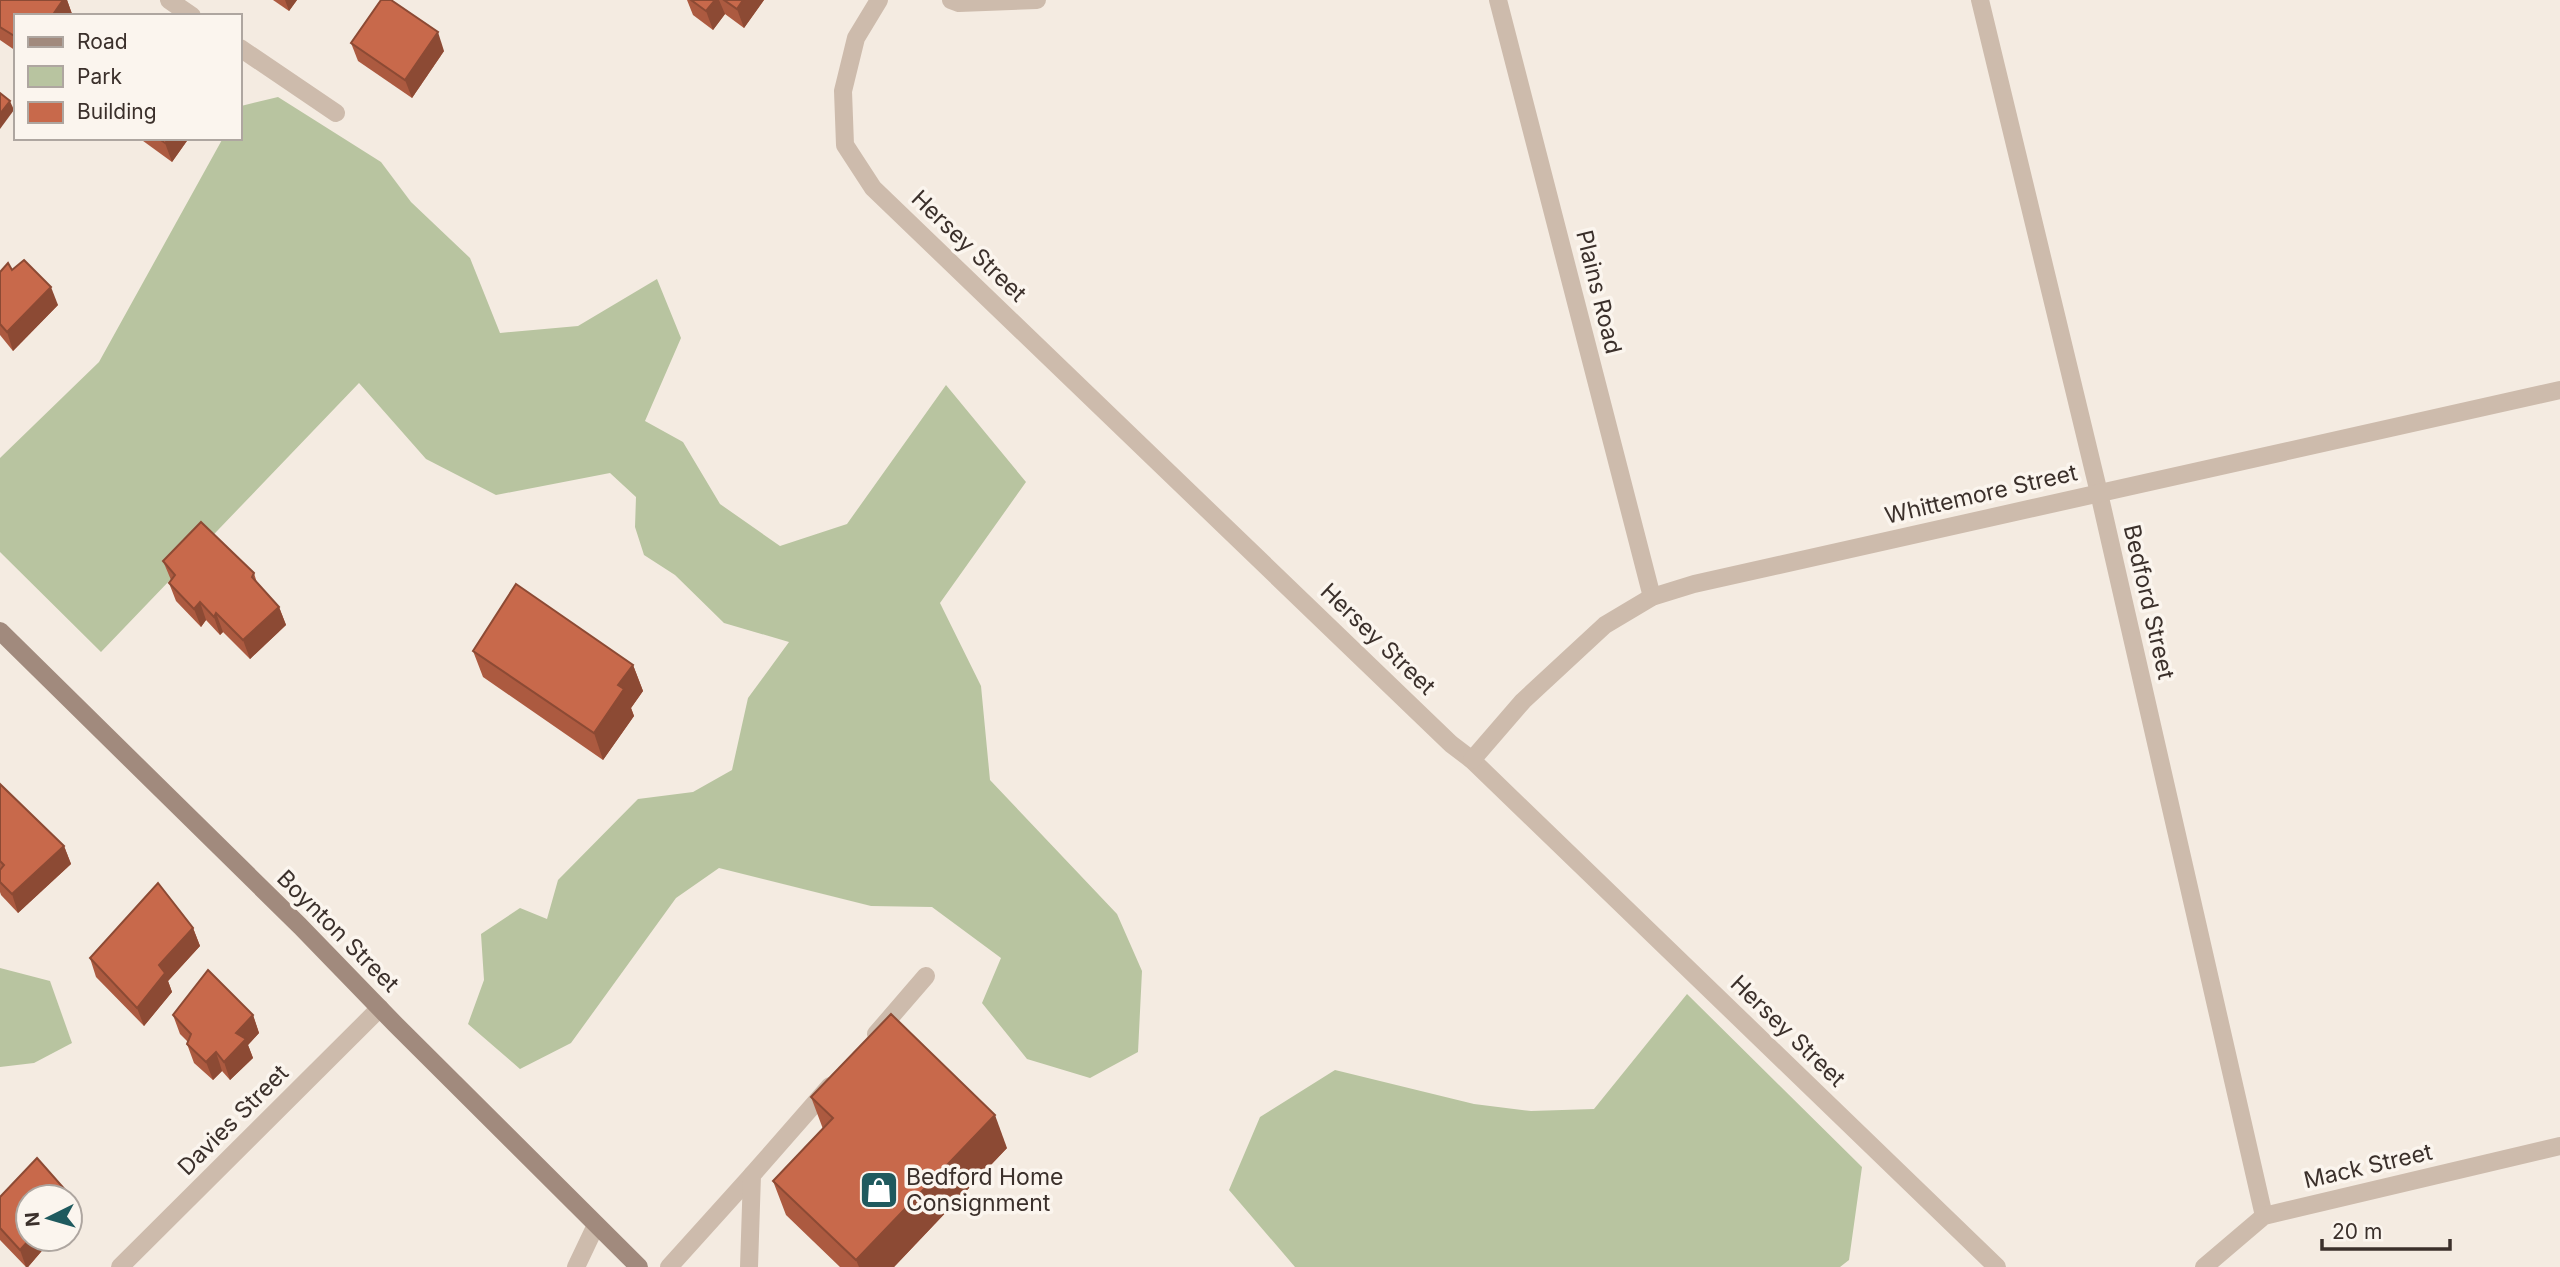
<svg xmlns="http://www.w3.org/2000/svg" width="2560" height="1267" viewBox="0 0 2560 1267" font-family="Inter,sans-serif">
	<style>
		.green { fill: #b8c4a0 }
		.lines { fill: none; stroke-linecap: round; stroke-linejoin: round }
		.lane { stroke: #cdbbac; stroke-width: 18 }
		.street { stroke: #cdbbac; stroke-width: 18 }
		.secondary { stroke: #a18a7d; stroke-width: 18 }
		.wall { fill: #ac5a40 }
		.shaded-wall { fill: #8c4a34 }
		.building { fill: #c8694b; stroke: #8c4a34; stroke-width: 2 }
		.labels { text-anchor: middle; stroke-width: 7; stroke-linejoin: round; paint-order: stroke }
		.street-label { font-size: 23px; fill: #3b302b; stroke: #fbf5ee }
		.poi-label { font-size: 23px; fill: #3b302b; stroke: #fbf5ee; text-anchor: start }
	</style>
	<rect width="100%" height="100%" fill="#f4ebe1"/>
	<g class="green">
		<path d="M278 97 381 162 411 202 470 258 500 333 578 326 657 279 681 338 645 421 683 442 720 504 780 546 847 524 946 385 1026 482 940 603 981 686 990 780 1117 914 1142 971 1138 1052 1090 1078 1027 1059 982 1003 1001 958 932 907 871 906 719 868 676 898 571 1043 520 1069 468 1024 484 980 481 934 520 908 547 919 558 880 638 799 693 792 732 770 748 698 789 642 724 623 675 575 644 555 635 527 636 497 610 473 496 495 426 459 359 383 101 652 0 552V458L99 362 223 138H240L241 106Z"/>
		<path d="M0 968 50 981 72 1043 34 1063 0 1067Z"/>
		<path d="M1687 994 1862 1167 1849 1260 1840 1267H1295L1229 1190 1260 1117 1335 1070 1474 1104 1531 1111 1594 1109Z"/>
	</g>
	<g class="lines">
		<g class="lane">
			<path d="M876 1034 926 976"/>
			<path d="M576 1267 596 1225"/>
			<path d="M669 1267 752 1175"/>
			<path d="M749 1267 752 1175 830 1086"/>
		</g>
		<g class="street">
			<path d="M169 0 192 16"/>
			<path d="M879 0 856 38 843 91 845 145 873 188 1451 744 1472 760 1997 1267"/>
			<path d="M951 0 959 3 1037 0"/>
			<path d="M1498 0 1652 597"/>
			<path d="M1980 0 2099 493 2264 1216"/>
			<path d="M240 48 336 113"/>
			<path d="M1472 760 1523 701 1605 625 1652 597 1694 584 2560 390"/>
			<path d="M120 1267 380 1008"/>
			<path d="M2204 1267 2264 1216 2560 1146"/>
		</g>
		<path class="secondary" d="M0 631 300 926 395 1024 639 1267"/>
	</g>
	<g class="wall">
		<path d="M0 0H67L72 14 16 16V51L0 40Z"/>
		<path d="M273 0H297L289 11Z"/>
		<path d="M687 0H764L744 28 725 14 713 30 693 15Z"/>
		<path d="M351 43 444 51 412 98 358 61Z"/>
		<path d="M139 138H189L172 162Z"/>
		<path d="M12 270 58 305 13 351 0 335V272Z"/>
		<path d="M163 561 254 573 257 583 279 607 286 625 250 659 223 632 220 635 206 620 201 627 176 601 169 583 171 580Z"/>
		<path d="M473 651 633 665 643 691 631 708 634 716 603 760 483 677Z"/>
		<path d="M0 784 64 846 71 864 18 913 1 895 0 892Z"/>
		<path d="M193 928 200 946 168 981 172 992 144 1026 96 977 90 958Z"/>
		<path d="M173 1015H253L259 1033 248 1045 253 1058 230 1080 222 1071 213 1080 194 1063 187 1044 188 1042 180 1034Z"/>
		<path d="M811 1097 1007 1148 894 1267H840L786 1215 773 1181 823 1129Z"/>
		<path d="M0 1197 28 1239H52L28 1267H26L0 1240Z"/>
	</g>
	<g class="shaded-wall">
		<path d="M63 0H67L72 14 71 16H52Z"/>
		<path d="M285 0H297L289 11Z"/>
		<path d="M715 0H719L725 14 713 30 706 11Z"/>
		<path d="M743 0H764L744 28 737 9Z"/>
		<path d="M438 32 444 51 412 98 405 80Z"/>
		<path d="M10 101 14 110 0 129V114Z"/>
		<path d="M169 138H189L172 162 165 143Z"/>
		<path d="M51 287 58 305 13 351 7 332Z"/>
		<path d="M200 602 206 620 201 627 194 609Z"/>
		<path d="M279 607 286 625 250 659 243 640Z"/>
		<path d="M216 613 223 632 220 635 214 617Z"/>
		<path d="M633 665 643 691 631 708 634 716 603 760 594 733 618 685Z"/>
		<path d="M64 846 71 864 18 913 12 894Z"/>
		<path d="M193 928 200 946 168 981 172 992 144 1026 137 1008 159 965Z"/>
		<path d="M253 1015 259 1033 248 1045 253 1058 230 1080 224 1062 236 1033Z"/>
		<path d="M216 1052 222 1071 213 1080 206 1062Z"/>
		<path d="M995 1115 1007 1148 894 1267H859L856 1260Z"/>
		<path d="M70 1198 75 1212 70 1218Z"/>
		<path d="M30 1239H52L28 1267H26L20 1250Z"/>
	</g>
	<g class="building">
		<path d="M0 0H63L52 16H16V37L0 27Z"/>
		<path d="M381 0H391L438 32 405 80 351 43Z"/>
		<path d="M691 0H715L706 11Z"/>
		<path d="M724 0H743L737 9Z"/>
		<path d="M0 93 10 101 0 114Z"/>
		<path d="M158 138H169L165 143Z"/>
		<path d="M24 260 51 287 7 332 0 324V272L8 263 12 270Z"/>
		<path d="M201 522 254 573 252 577 279 607 243 640 216 613 214 617 200 602 194 609 169 583 175 575 163 561Z"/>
		<path d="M516 584 633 665 618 685 624 689 594 733 473 651Z"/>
		<path d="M0 784 64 846 12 894 0 882V870L4 865 0 861Z"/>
		<path d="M158 883 193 928 159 965 165 973 137 1008 90 958Z"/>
		<path d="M208 970 253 1015 236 1033 246 1039 224 1062 216 1052 206 1062 187 1044 191 1034 173 1015Z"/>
		<path d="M891 1014 995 1115 856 1260 773 1181 833 1118 811 1097Z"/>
		<path d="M37 1158 68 1193 65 1197H28V1239H30L20 1250 0 1228V1197Z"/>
	</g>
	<defs>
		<g id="shop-square" transform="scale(2.0125)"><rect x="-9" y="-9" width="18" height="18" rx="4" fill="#1f5a5e" stroke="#fbf5ee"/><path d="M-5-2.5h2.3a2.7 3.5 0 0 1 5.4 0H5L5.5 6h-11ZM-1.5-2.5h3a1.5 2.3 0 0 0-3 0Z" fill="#fff"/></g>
	</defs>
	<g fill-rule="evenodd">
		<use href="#shop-square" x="879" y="1190"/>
	</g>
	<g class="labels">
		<g class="street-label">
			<text transform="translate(969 246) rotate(44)" y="8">Hersey Street</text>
			<text transform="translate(1599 292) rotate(76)" y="8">Plains Road</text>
			<text transform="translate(1981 494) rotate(-13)" y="8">Whittemore Street</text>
			<text transform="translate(2149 602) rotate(77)" y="8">Bedford Street</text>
			<text transform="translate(1378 639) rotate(44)" y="8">Hersey Street</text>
			<text transform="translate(338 931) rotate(45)" y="8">Boynton Street</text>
			<text transform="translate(1788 1031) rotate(44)" y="8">Hersey Street</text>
			<text transform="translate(233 1120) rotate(-45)" y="8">Davies Street</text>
			<text transform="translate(2368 1166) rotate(-13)" y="8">Mack Street</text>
		</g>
		<g class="poi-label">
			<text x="906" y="1185">Bedford Home<tspan x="906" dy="26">Consignment</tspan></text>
		</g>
	</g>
	<rect x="14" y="14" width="228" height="126" fill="#fbf5ee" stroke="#aea6a0" stroke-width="2"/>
	<rect x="28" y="37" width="35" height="10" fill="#a18a7d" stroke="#aea6a0" stroke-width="2"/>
	<text x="77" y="49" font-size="21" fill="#3b302b">Road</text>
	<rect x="28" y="66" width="35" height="21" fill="#b8c4a0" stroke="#aea6a0" stroke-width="2"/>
	<text x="77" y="84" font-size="21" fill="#3b302b">Park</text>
	<rect x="28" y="102" width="35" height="21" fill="#c8694b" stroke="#aea6a0" stroke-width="2"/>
	<text x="77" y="119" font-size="21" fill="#3b302b">Building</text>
	<g transform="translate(49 1218) rotate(265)"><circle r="33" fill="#fbf5ee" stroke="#aea6a0" stroke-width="2"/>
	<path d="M0-5L12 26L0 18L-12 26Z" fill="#1f5a5e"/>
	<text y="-10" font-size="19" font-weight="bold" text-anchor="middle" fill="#3b302b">N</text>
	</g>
	<path d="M2322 1239v10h128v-10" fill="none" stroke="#3b302b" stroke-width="3.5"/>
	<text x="2332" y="1239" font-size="21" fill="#3b302b" stroke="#fbf5ee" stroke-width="5" paint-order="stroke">20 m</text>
</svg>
